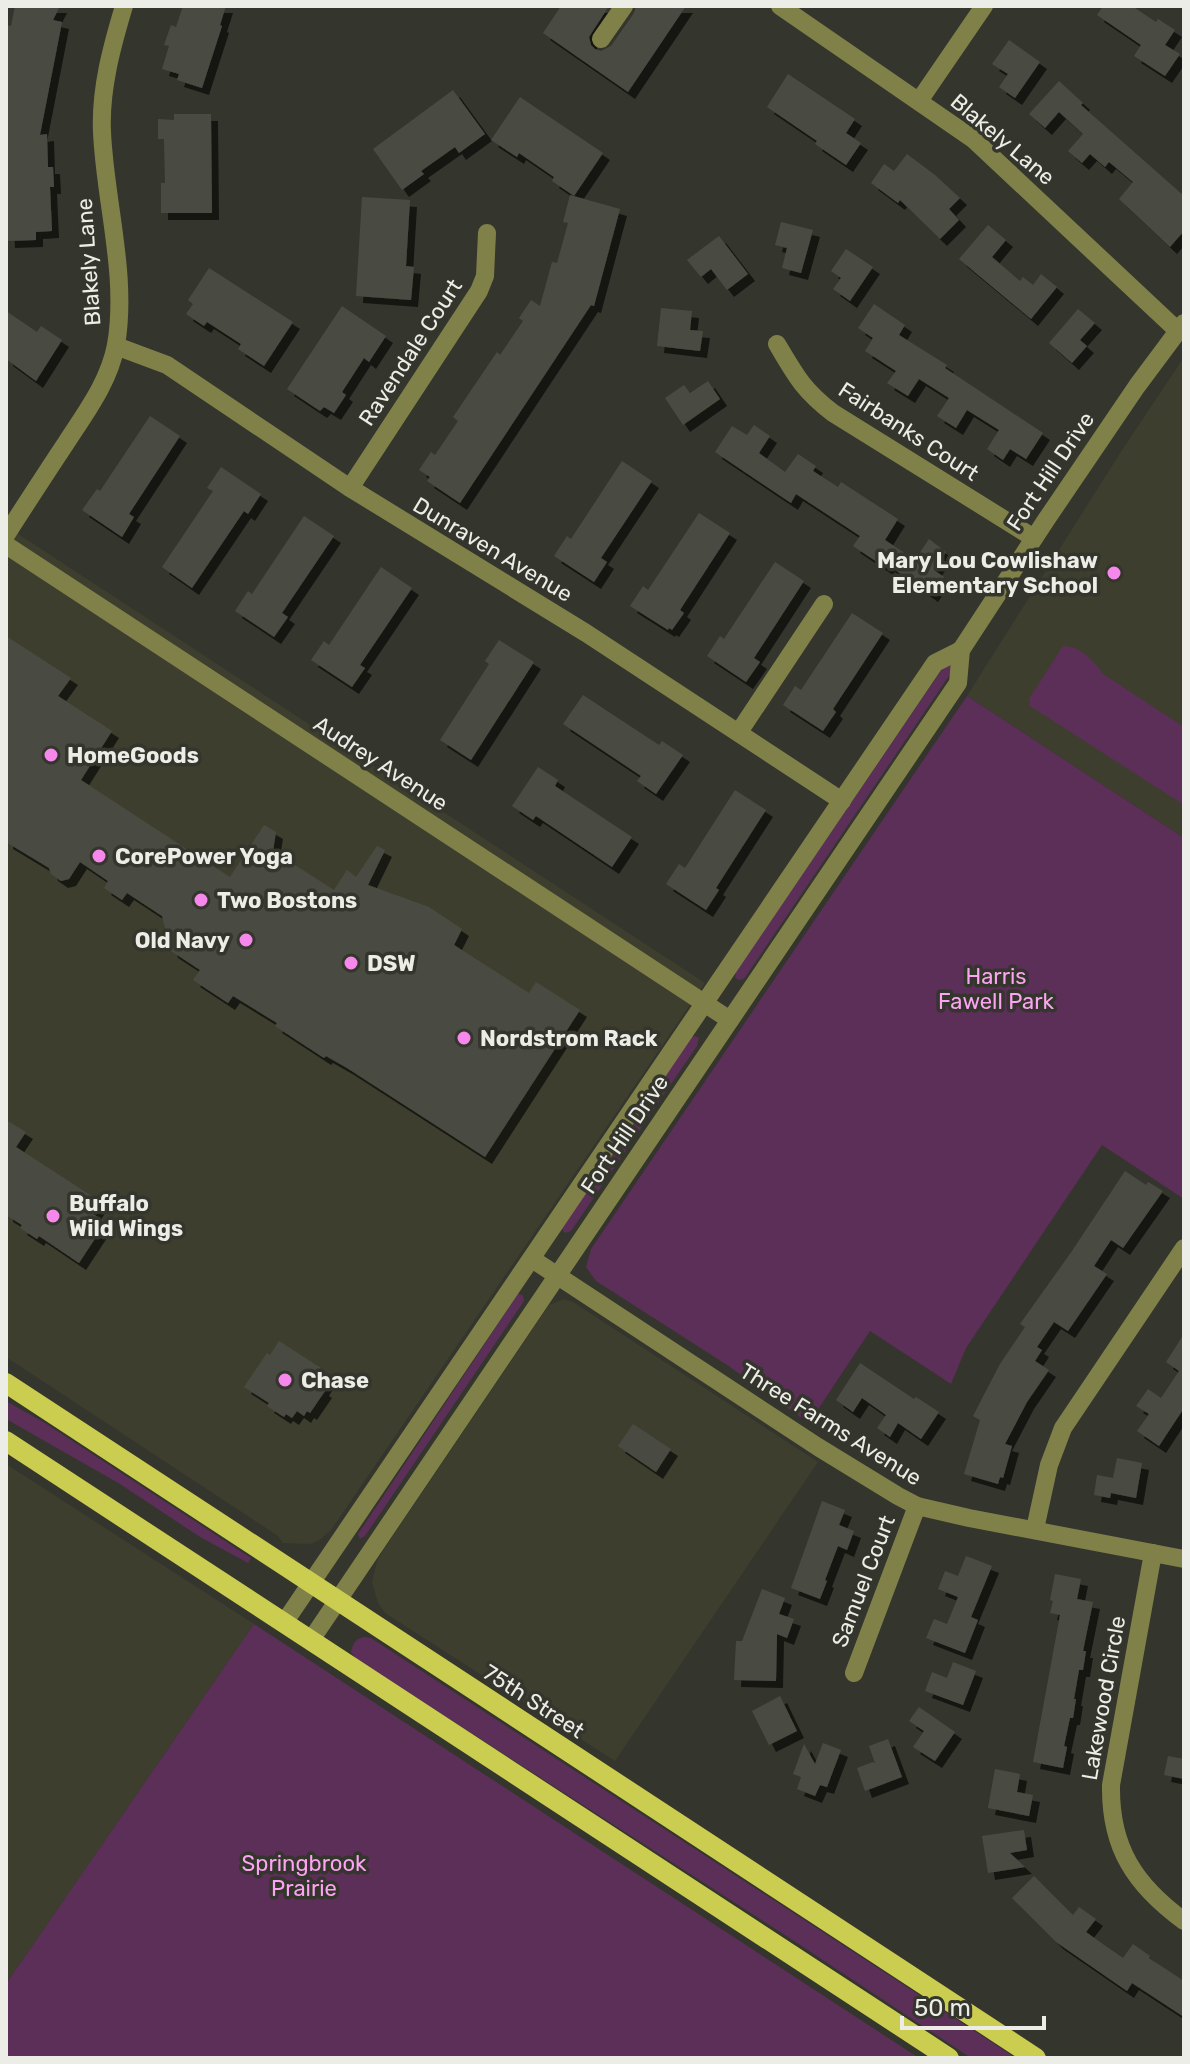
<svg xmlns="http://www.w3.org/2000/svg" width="1190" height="2064" viewBox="0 0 1190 2064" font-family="Rubik,sans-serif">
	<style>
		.built { fill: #3e3e2f }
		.green { fill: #5b2f57 }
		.building { fill: #4a4b42; filter: url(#shadow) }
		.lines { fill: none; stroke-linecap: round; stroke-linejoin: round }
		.minor { stroke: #808149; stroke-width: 18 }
		.major { stroke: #cbcd50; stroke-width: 20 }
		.poi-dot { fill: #f788eb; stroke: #34352c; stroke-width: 3 }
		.labels { text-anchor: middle; stroke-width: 7; stroke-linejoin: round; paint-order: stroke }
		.street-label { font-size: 22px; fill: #edede7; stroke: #34352c }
		.poi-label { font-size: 22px; font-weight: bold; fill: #edede7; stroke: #34352c; text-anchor: start }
		.park-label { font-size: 22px; fill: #fca3f1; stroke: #34352c }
	</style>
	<defs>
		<filter id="shadow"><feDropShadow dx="7" dy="7" stdDeviation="0" flood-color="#0009"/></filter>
	</defs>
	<rect width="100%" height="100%" fill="#34352c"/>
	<g class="built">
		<path d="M1184 357V838L967 696 1122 450Z"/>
		<path d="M6 526 705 983 331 1530 321 1539 311 1544 283 1543 278 1536 6 1357Z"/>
		<path d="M564 1299 573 1302 818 1462 615 1761 385 1613 378 1603 372 1582 377 1561 384 1549 549 1305Z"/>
		<path d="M6 1464 254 1624 6 1984Z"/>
	</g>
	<g class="green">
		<path d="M1063 646C1078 645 1095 661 1103 674L1184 727V805L1030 706 1029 699Z"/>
		<path d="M949 659 957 664 744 979 738 980 735 977 736 972Z"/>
		<path d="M967 696 1184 838V1199L1102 1145 966 1348 951 1384 870 1331 809 1423 727 1365 596 1281 586 1267 591 1249Z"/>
		<path d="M695 1036 699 1038 697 1046 571 1231 565 1233 562 1229 691 1037Z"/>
		<path d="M518 1294 523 1295 524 1301 365 1536 360 1539 358 1534Z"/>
		<path d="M6 1401 45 1423 251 1558 248 1563 200 1537 120 1484 6 1419Z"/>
		<path d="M254 1624 919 2058H6V1984Z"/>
		<path d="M365 1637 371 1638 1016 2058H971L785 1935 356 1659 351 1652C353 1643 356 1638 365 1637Z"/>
	</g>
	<g class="building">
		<path d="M15 6H60L53 20 62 22 40 135 47 134 48 167H53L54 187H50L52 231 36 232V240L8 241 6 202V25L11 26Z"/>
		<path d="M183 6H226L220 25 222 26 202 88 177 80 179 74 162 69 169 46 164 45 171 25 176 27Z"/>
		<path d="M561 6H609L589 37 591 45 595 49 601 51 611 46 634 13 636 6H686L628 92 543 33Z"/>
		<path d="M1103 6H1132L1156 22 1158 19 1175 30 1165 45 1180 54 1165 76 1134 56 1141 45 1097 15Z"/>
		<path d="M1009 40 1040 62 1015 98 999 87 1008 74 992 64Z"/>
		<path d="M788 74 855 119 846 133 861 143 846 165 815 144 817 141 767 107Z"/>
		<path d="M1059 81 1083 103 1081 105 1184 196V231L1170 247 1119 199 1133 182 1109 162 1105 167 1090 154 1082 163 1068 151 1083 134 1059 112 1045 128 1029 114Z"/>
		<path d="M453 90 485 134 459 153 455 147 421 171 424 174 402 190 373 149Z"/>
		<path d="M520 97 603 153 574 196 552 181 554 177 519 153 517 157 491 140Z"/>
		<path d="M174 114H211L212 213H161V183H165L164 139H158V119L174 120Z"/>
		<path d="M907 154 935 175 960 198 949 209 959 220 940 239 900 200 898 203 871 183 884 164 894 171Z"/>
		<path d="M570 195 620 209 594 306 591 305 460 503 427 481 430 477 419 470 431 452 435 455 458 421 453 417 497 352 500 355 523 321 519 318 531 300 540 306 552 262 557 263 568 223 563 222Z"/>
		<path d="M362 197 410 200 406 266 414 267 411 300 356 296Z"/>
		<path d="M781 222 813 230 801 273 782 268 787 248 775 245Z"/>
		<path d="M988 225 1006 240 992 257 1020 281 1023 277 1033 285 1041 274 1057 287 1031 319 959 259Z"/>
		<path d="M719 236 748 274 727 290 711 269 701 277 687 260Z"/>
		<path d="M846 249 873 267 850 301 833 289 841 278 831 271Z"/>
		<path d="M209 268 293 322 264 366 238 349 241 344 207 322 204 326 186 314 193 304 188 300Z"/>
		<path d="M874 304 905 325 899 335 947 365 945 368 1043 433 1026 459 1010 449 1003 460 987 449 999 430 967 410 956 428 937 416 949 398 919 379 908 396 887 383 896 371 865 351 873 338 858 328Z"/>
		<path d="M342 306 386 336 369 362 364 358 342 392 346 395 334 413 324 407 320 411 287 389Z"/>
		<path d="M661 308 692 311 690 330 703 331 700 351 657 346Z"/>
		<path d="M1078 309 1095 323 1080 340 1087 346 1072 363 1049 343Z"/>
		<path d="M6 311 37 332 41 326 62 340 36 381 6 359Z"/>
		<path d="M708 381 720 399 683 425 665 398 684 385 690 393Z"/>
		<path d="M150 416 180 436 129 514 134 517 122 537 82 510 97 489 100 491Z"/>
		<path d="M754 425 770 436 759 453 785 472 798 454 816 466 813 471 838 487 841 482 898 519 885 540 915 560 929 539 946 552 934 570 944 577 931 595 888 565 886 568 853 546 860 536 796 494 791 503 715 452 732 426 747 435Z"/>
		<path d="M622 461 652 481 601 558 607 562 594 582 554 556 567 536 571 539Z"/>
		<path d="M221 467 261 494 248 514 244 511 192 588 162 567 213 491 207 488Z"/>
		<path d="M699 513 730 533 680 610 684 613 672 630 669 628 668 630 630 606 643 586 648 590Z"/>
		<path d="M304 516 334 536 282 613 288 617 274 637 235 611 248 591 252 594Z"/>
		<path d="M775 562 804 581 754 658 760 662 746 682 707 656 720 636 724 639Z"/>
		<path d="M381 567 412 588 360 665 365 668 352 687 311 660 324 641 329 645Z"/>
		<path d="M852 613 883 633 833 709 836 712 823 731 783 705 795 686 801 690Z"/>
		<path d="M6 636 71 678 58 696 112 731 81 780 211 865 230 877 264 825 276 832 273 851 334 890 347 870 356 877 377 846 385 850 368 885 429 907 462 929 454 945 529 993 536 982 580 1010 485 1157 347 1068 326 1056 324 1058 275 1026 277 1023 233 996 228 1003 193 980 200 970 171 951 162 916 127 893 122 900 104 888 108 881 80 862 69 879 61 881 51 874 49 868 6 842Z"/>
		<path d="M499 640 534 662 471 760 440 740 489 664 485 661Z"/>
		<path d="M583 695 659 745 662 741 683 755 656 794 637 781 641 776 563 724Z"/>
		<path d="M538 767 558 780 555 786 632 837 612 867 536 816 533 820 512 806Z"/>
		<path d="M735 790 766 810 716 888 719 890 706 910 666 884 679 864 685 868Z"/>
		<path d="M6 1120 26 1132 16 1147 101 1202 93 1214 106 1222 79 1263 39 1236 37 1239 20 1228 22 1225 6 1215Z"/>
		<path d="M1125 1171 1146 1185 1148 1182 1163 1191 1123 1248 1111 1240 1094 1266 1107 1274 1068 1331 1054 1322 1037 1347 1042 1350 1035 1361 1049 1370 1027 1402 1005 1444 1012 1446 1003 1478 1000 1477 998 1484 964 1474 980 1420 973 1416 1000 1364 1025 1327 1020 1324 1072 1251Z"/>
		<path d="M1184 1334V1408L1159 1446 1137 1431 1149 1414 1136 1406 1148 1389 1161 1398 1179 1371 1166 1362Z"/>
		<path d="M279 1341 321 1368 320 1370 322 1372 319 1377 324 1381 325 1384 322 1389 325 1391 310 1413 307 1411 304 1416 297 1411 292 1418 286 1414 284 1417 267 1406 269 1403 244 1387 267 1353 270 1355Z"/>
		<path d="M860 1363 914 1399 916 1397 939 1412 921 1439 898 1423 890 1437 877 1428 886 1415 862 1398 853 1412 836 1400Z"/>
		<path d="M633 1424 671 1449 656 1472 618 1446Z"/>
		<path d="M1117 1458 1142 1463 1136 1498 1111 1493 1110 1498 1094 1495 1097 1475 1113 1478Z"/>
		<path d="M822 1501 845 1510 839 1525 854 1531 847 1550 838 1546 825 1580 827 1581 820 1599 791 1588Z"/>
		<path d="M966 1556 992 1566 971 1617 978 1620 965 1653 926 1638 934 1619 947 1624 958 1597 938 1589 945 1571 958 1576Z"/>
		<path d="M1055 1574 1081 1579 1077 1599 1093 1602 1083 1651H1086L1083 1670H1079L1074 1699H1076L1073 1718H1070L1064 1746 1067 1747 1063 1768 1033 1762 1060 1615 1050 1613 1053 1601 1050 1600Z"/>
		<path d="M762 1589 785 1598 779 1614 794 1619 787 1638 777 1634 776 1681 734 1680 736 1641H742Z"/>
		<path d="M953 1662 976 1671 963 1705 925 1691 932 1672 947 1678Z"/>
		<path d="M780 1696 797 1731 769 1745 752 1711Z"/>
		<path d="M919 1707 955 1732 935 1761 913 1747 924 1731 909 1721Z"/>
		<path d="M888 1739 902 1777 865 1791 857 1768 873 1762 875 1763 869 1746Z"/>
		<path d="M823 1743 841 1750 827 1787 820 1785 815 1796 797 1789 801 1777 793 1774 804 1744 815 1764Z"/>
		<path d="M1168 1756 1184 1759V1779L1164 1775Z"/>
		<path d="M995 1769 1020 1774 1017 1792 1033 1795 1029 1816 988 1808Z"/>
		<path d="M1024 1830 1027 1850 1010 1853 1025 1867 988 1873 982 1836Z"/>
		<path d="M1034 1876 1073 1915 1079 1907 1096 1919 1086 1932 1100 1942 1123 1958 1133 1944 1150 1956 1149 1958 1184 1981V2017L1132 1983 1127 1991 1056 1942 1012 1898Z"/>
	</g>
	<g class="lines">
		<g class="minor">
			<path d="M780 6 973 139 1178 331"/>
			<path d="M601 39 624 6"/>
			<path d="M919 101 984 6"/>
			<path d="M777 344C796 376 803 390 833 413L1034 538"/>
			<path d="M116 346 167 365 350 488 586 633 842 801"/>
			<path d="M350 488 479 291 485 276 487 233"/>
			<path d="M6 535C26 504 46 473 66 443 86 412 109 382 116 345 128 275 105 202 102 132 100 89 112 46 124 6"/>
			<path d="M6 545 730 1020"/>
			<path d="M739 732 824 604"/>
			<path d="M532 1259 818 1447 898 1496 917 1506 969 1518 1184 1559"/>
			<path d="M1035 1529 1049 1465 1063 1428 1184 1248"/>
			<path d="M1153 1553 1111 1785C1110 1848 1135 1885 1184 1921"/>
			<path d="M284 1623 935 663 961 650"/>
			<path d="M311 1640 958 683 961 650 1046 520 1137 386 1184 323"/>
			<path d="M854 1673 917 1506"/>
		</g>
		<g class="major">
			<path d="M6 1383 1036 2058"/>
			<path d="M6 1441 949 2058"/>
		</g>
	</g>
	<g class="poi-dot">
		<circle cx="1114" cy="573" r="8"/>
		<circle cx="51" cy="755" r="8"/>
		<circle cx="99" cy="856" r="8"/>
		<circle cx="201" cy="900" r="8"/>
		<circle cx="246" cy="940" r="8"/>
		<circle cx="351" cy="963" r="8"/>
		<circle cx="464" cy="1038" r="8"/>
		<circle cx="53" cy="1216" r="8"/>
		<circle cx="285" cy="1380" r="8"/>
	</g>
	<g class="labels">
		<g class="street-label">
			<text transform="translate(1003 139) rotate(40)" y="8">Blakely Lane</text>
			<text transform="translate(88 262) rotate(-94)" y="8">Blakely Lane</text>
			<text transform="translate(410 352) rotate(-57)" y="8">Ravendale Court</text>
			<text transform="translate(909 431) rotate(33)" y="8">Fairbanks Court</text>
			<text transform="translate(1050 471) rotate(-56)" y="8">Fort Hill Drive</text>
			<text transform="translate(493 549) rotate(31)" y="8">Dunraven Avenue</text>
			<text transform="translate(381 763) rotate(33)" y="8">Audrey Avenue</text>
			<text transform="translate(624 1134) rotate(-56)" y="8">Fort Hill Drive</text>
			<text transform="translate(831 1424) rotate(32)" y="8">Three Farms Avenue</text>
			<text transform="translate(863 1581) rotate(-69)" y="8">Samuel Court</text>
			<text transform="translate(1103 1698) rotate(-80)" y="8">Lakewood Circle</text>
			<text transform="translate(534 1701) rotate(33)" y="8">75th Street</text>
		</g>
		<g class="poi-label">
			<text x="1098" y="568" text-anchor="end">Mary Lou Cowlishaw<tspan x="1098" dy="25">Elementary School</tspan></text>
			<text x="67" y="763">HomeGoods</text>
			<text x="115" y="864">CorePower Yoga</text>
			<text x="217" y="908">Two Bostons</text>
			<text x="230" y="948" text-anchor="end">Old Navy</text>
			<text x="367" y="971">DSW</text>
			<text x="480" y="1046">Nordstrom Rack</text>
			<text x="69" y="1211">Buffalo<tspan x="69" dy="25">Wild Wings</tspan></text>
			<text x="301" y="1388">Chase</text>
		</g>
		<g class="park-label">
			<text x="996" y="984">Harris<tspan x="996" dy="25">Fawell Park</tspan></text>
			<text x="304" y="1871">Springbrook<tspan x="304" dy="25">Prairie</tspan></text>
		</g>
	</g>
	<rect width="1190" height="2064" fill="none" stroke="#edede7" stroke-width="16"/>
	<path d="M902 2016v12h142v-12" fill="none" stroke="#edede7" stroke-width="4"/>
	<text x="914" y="2016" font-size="24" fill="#edede7" stroke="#34352c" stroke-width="6" paint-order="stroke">50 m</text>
</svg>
